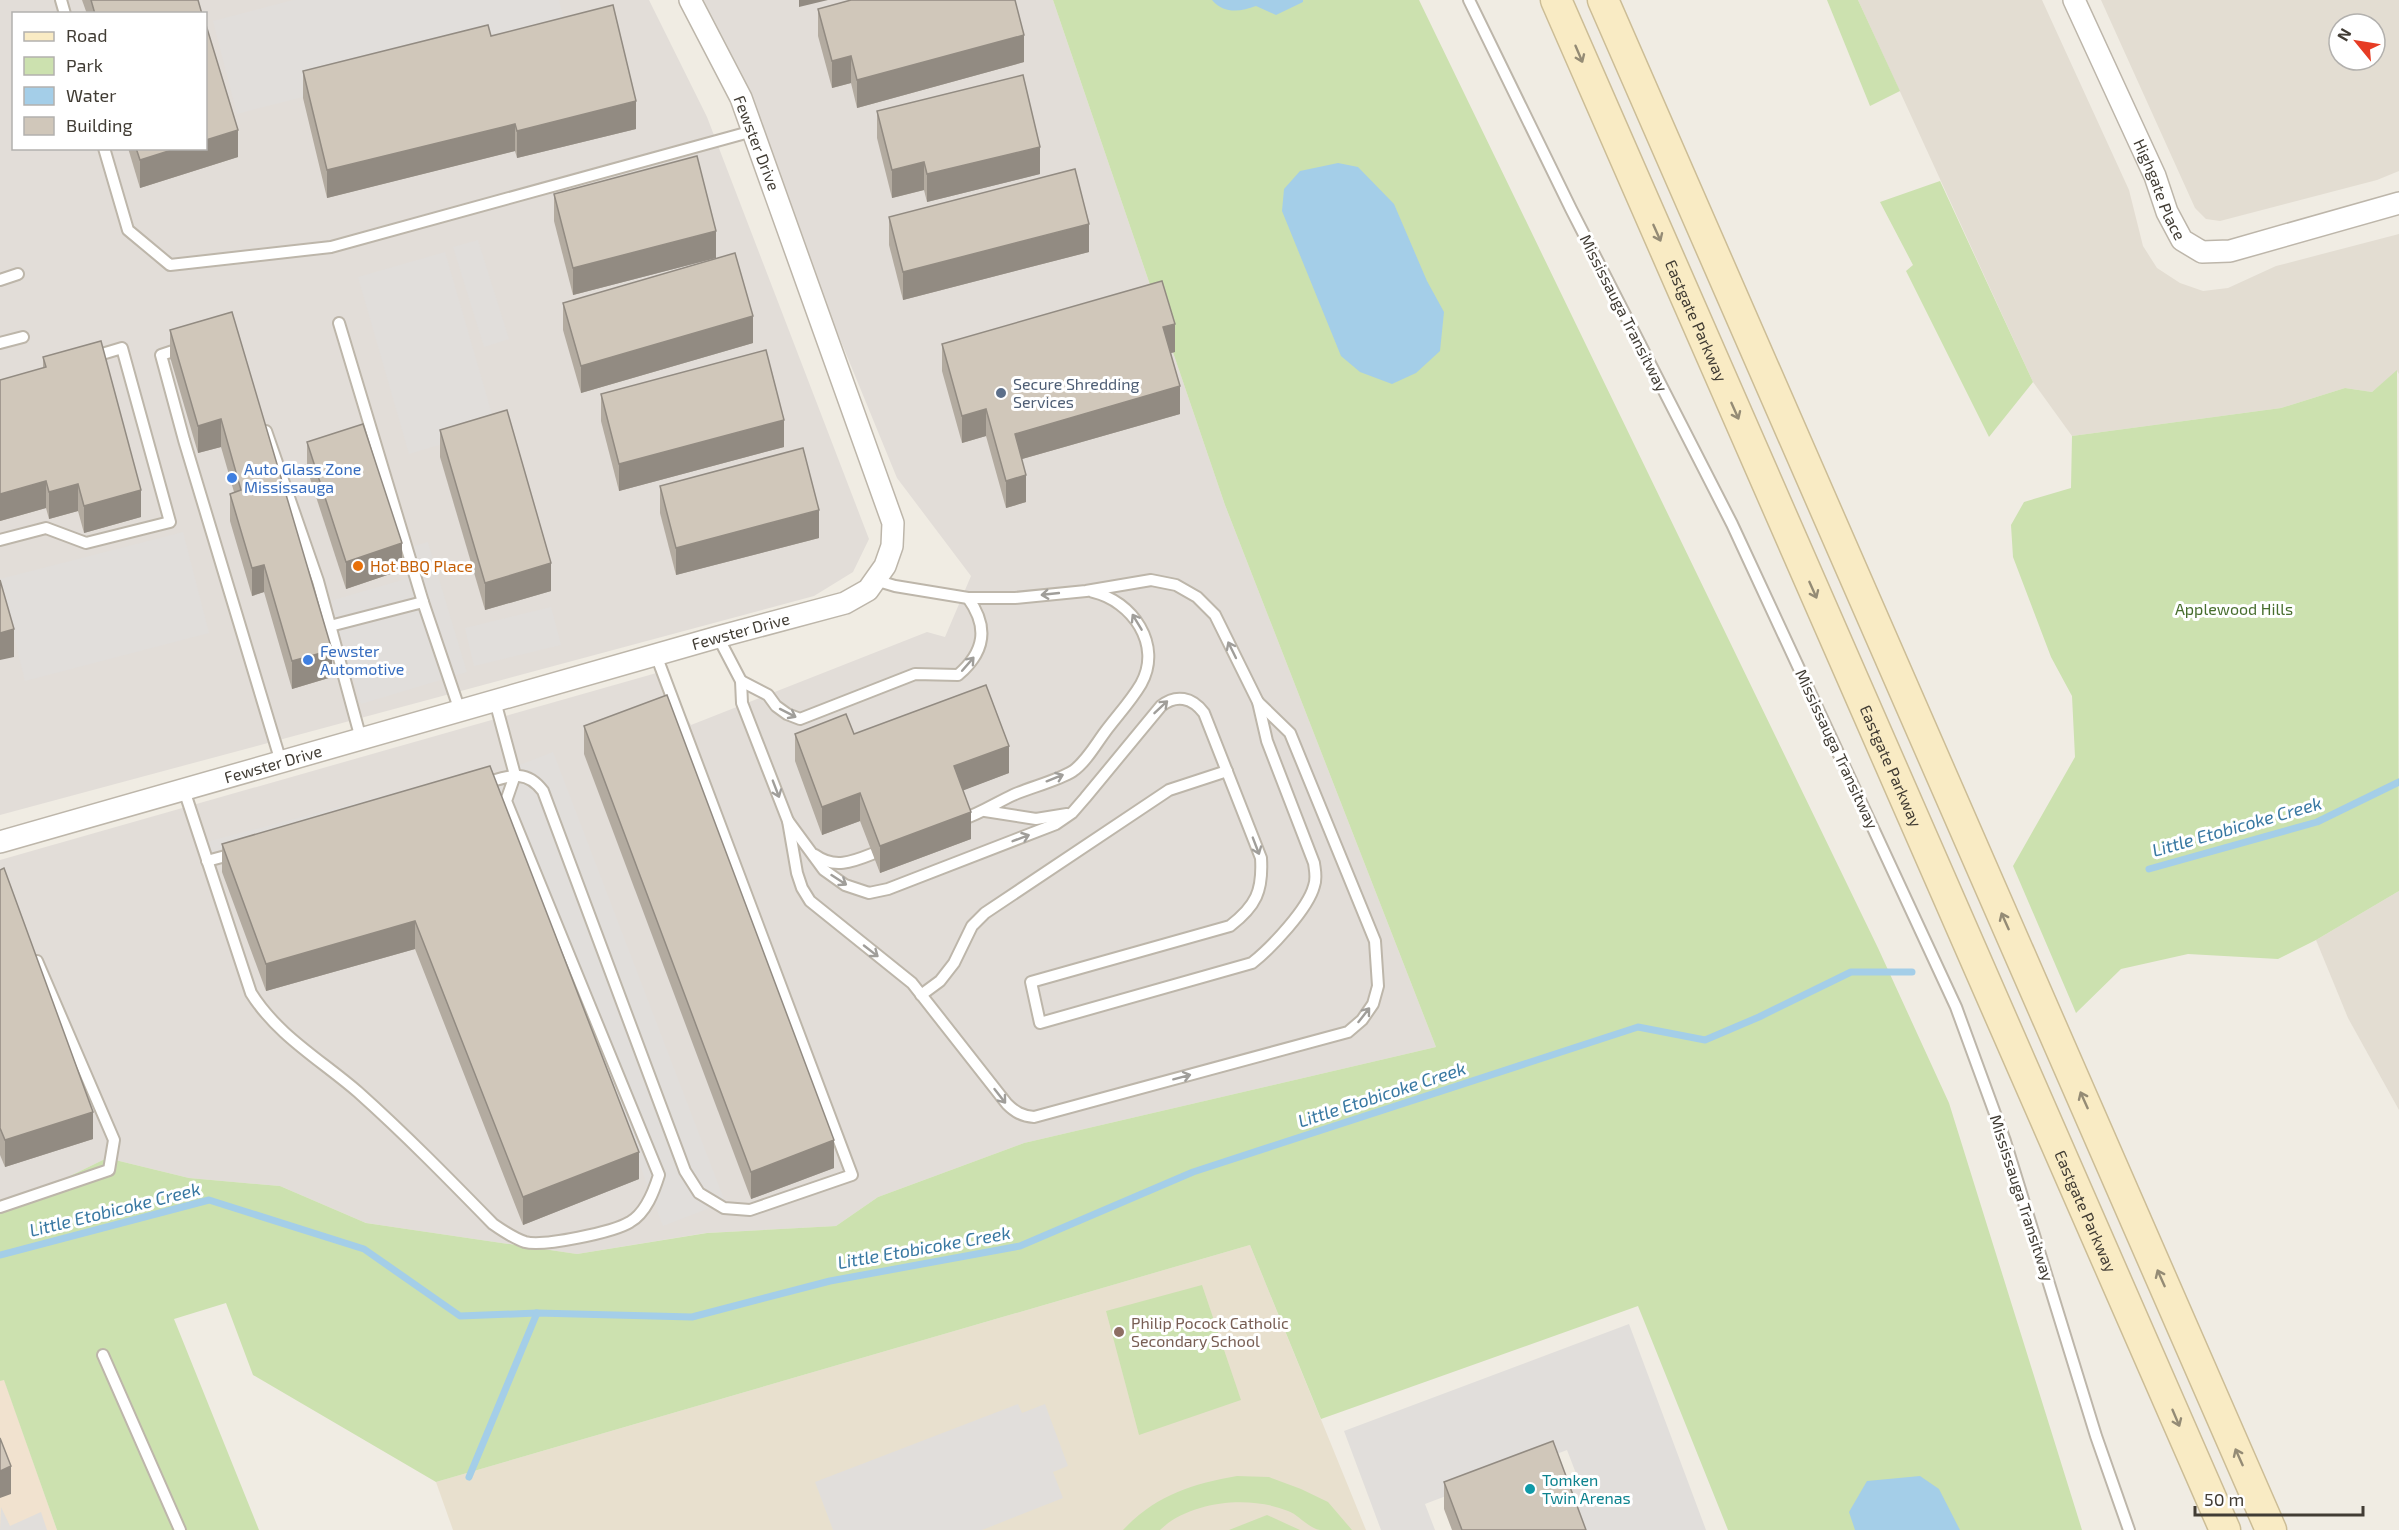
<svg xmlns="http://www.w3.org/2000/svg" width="2399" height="1530" viewBox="0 0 2399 1530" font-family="'Exo 2',sans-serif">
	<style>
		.residential { fill: #e3ddd2; fill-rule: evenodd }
		.commercial { fill: #f1e2cf }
		.industrial { fill: #e2ddd8; fill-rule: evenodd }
		.education { fill: #e8e0ce }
		.green { fill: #cce1af }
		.parking { fill: #e1dedb }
		.water { fill: #a4cee8 }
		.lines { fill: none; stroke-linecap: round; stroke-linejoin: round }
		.stream { stroke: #a4cee8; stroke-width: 7 }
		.service-casing { stroke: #bdb6aa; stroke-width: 14 }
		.minor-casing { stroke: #bdb6aa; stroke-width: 24 }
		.secondary-casing { stroke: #ccbd96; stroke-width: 33 }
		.service { stroke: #fff; stroke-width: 10 }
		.minor { stroke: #fff; stroke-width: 21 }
		.secondary { stroke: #f9ebc4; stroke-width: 30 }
		.wall { fill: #b3aba0 }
		.shaded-wall { fill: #928b82 }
		.building { fill: #d0c7ba; stroke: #928b82; stroke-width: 1.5 }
		.oneway { stroke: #948b75 }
		.oneway2 { stroke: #a09e9a }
		.service-dot { fill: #5c6f8a; stroke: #fff; stroke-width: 2 }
		.shop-dot { fill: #3f7fe0; stroke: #fff; stroke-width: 2 }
		.food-dot { fill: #e8710a; stroke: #fff; stroke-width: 2 }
		.education-dot { fill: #8d6e63; stroke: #fff; stroke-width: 2 }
		.culture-dot { fill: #0f9aa8; stroke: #fff; stroke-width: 2 }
		.labels { text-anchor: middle; stroke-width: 6; stroke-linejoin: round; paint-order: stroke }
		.street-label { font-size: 16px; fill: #413c34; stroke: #fff }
		.service-label { font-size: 16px; fill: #4e5e75; stroke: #fff; text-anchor: start }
		.shop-label { font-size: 16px; fill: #366cbe; stroke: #fff; text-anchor: start }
		.food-label { font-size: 16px; fill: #c56008; stroke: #fff; text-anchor: start }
		.park-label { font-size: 16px; fill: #476d2d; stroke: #fff }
		.education-label { font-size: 16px; fill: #785e54; stroke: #fff; text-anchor: start }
		.culture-label { font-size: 16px; fill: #0d838f; stroke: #fff; text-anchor: start }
		.water-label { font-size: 18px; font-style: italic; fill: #3878a2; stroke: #fff }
	</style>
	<rect width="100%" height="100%" fill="#f0ece3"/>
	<g class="residential">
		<path d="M1858 0H2042L2129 190 2143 246 2157 268 2180 283 2203 291 2228 288 2276 266 2399 234V374L2397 371 2372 392 2345 388 2281 408 2072 436 2033 382Z"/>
		<path d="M2101 0H2399V171L2377 180 2220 221 2206 219 2195 208ZM2339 24H2375V60H2339Z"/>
		<path d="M2399 891V1110L2348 1018 2316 940Z"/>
	</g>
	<path class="commercial" d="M4 1379 57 1530H0V1381Z"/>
	<g class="industrial">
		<path d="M0 0H649L707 117 869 539 853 572 814 596 0 815ZM14 14H206V148H14Z"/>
		<path d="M701 0H1053L1225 505 1436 1047 1024 1143 878 1197 836 1226 706 1233 577 1254 366 1223 280 1186 189 1178 107 1158 0 1210V860L660 672 691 725 927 632 945 637 971 576 897 478Z"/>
	</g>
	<path class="education" d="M1250 1245 1366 1530H453L436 1482Z"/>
	<g class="green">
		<path d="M1053 0H1419L1878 948 1949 1103 2082 1530H1728L1638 1306 1321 1419 1250 1245 436 1482 253 1375 226 1303 174 1319 259 1530H57L4 1380 0 1381V1210L107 1158 189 1178 280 1186 366 1223 577 1254 707 1233 836 1226 878 1197 1024 1143 1436 1047 1225 505Z"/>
		<path d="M1827 0H1858L1900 91 1870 106Z"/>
		<path d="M1940 181 2033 382 1989 437 1906 271 1913 265 1880 202Z"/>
		<path d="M2397 370 2399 891 2316 940 2278 959 2188 954 2121 969 2076 1013 2013 866 2075 757 2072 696 2051 657 2013 557 2011 525 2024 502 2071 488 2072 436 2281 408 2345 388 2372 392Z"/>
		<path d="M1202 1285 1241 1400 1139 1435 1106 1311Z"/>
		<path d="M1237 1476 1269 1477 1301 1489 1328 1502 1352 1530C1342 1530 1330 1530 1320 1530 1308 1528 1299 1515 1288 1511 1250 1495 1190 1501 1160 1530H1123C1156 1495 1192 1484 1237 1476Z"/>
		<path d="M1267 1515 1300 1530H1229Z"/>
	</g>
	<g class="parking">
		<path d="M293 0H559L566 29 237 114 213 21Z"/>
		<path d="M478 240 509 339 484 347 453 247Z"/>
		<path d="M445 252 496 428 409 454 358 277Z"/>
		<path d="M183 532 209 633 25 681 0 579Z"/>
		<path d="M428 542 467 672 361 704 330 601 409 578 401 550Z"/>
		<path d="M551 607 561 645 474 666 465 628Z"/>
		<path d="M553 752 725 1202 663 1226 491 776Z"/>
		<path d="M480 770 211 862 206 842Z"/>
		<path d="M1629 1324 1706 1530H1585L1566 1480 1577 1476 1567 1450 1425 1504 1435 1530H1381L1344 1431Z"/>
		<path d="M1018 1404 1022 1413 1045 1404 1068 1466 1053 1472 1063 1498 982 1530H833L815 1482Z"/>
		<path d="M1 1507 10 1526 41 1512 47 1530H0Z"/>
	</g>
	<g class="water">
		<path d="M1212 0H1303V2L1276 15 1256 6C1240 12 1224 14 1212 0Z"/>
		<path d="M1338 163 1358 167 1394 204 1427 281 1444 312 1440 351 1416 373 1392 384 1360 372 1341 356 1282 211 1284 189 1300 171Z"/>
		<path d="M1920 1476 1939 1489 1960 1530H1855L1849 1512 1867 1481Z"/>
	</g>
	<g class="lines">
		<g class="stream">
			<path d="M2149 869 2317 822 2399 782"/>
			<path d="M0 1255 209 1200 364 1249 460 1316 537 1313 692 1317 830 1281 1020 1246 1193 1172 1638 1027 1705 1040 1759 1017 1851 972H1912"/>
			<path d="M469 1477 537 1313"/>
		</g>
		<g class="service-casing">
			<g id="service">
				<path d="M61 0 65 14"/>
				<path d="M1469 0 1571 209 1732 524 1956 1007 2005 1141 2096 1436 2129 1530"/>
				<path d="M104 148 128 230 170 265 331 247 753 131"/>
				<path d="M0 280 18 274"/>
				<path d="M339 323 423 602"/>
				<path d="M0 343 23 337"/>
				<path d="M182 348 161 355 184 440 281 762"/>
				<path d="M266 431 318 581 361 739"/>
				<path d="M0 540 46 528 86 543 170 522 122 348 92 357"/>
				<path d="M330 626 423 602 460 711"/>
				<path d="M718 637 741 681 742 703 788 821 797 873 802 888 810 901 912 983 1007 1104C1015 1112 1022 1116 1034 1117L1348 1032 1362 1020 1373 1004 1378 986 1375 941 1290 733 1258 702"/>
				<path d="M741 681 768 695 776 706 787 714 800 719 915 674 958 675C985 652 989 627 968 598"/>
				<path d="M482 784C507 777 525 767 543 791L685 1171 699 1193 724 1208 750 1210 852 1175 656 655"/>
				<path d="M184 790 251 993C277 1035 321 1060 358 1092 405 1134 449 1179 493 1224 503 1231 513 1238 525 1242 543 1247 614 1232 630 1222 646 1213 654 1191 659 1175L506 801 515 775 495 701"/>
				<path d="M985 811 1036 819 1067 814"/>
				<path d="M963 819C981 813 996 803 1013 795 1031 787 1057 781 1073 771 1086 762 1096 744 1105 732 1117 716 1131 701 1141 684 1163 645 1132 601 1093 592"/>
				<path d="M788 821 824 870 845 885 869 893 888 889 1056 824 1072 813 1085 798 1161 706C1176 694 1192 697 1204 713L1261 858C1263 891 1256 906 1230 926L1031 982 1040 1023 1252 963C1271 948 1308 909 1314 886 1317 878 1315 871 1314 863L1267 741 1258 702 1215 615 1197 597 1176 585 1151 580 1086 591 1015 598H968L895 586 875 580"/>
				<path d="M815 855C834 869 852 862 872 854"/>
				<path d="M207 861 233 854"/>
				<path d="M921 995 940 981 954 963 972 926 985 913 1169 790 1227 771"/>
				<path d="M0 1207 109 1170 114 1140 37 961"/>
				<path d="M103 1355 180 1530"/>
			</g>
		</g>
		<g class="minor-casing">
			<g id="minor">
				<path id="s1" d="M2074 0 2155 176 2167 212 2182 240 2202 252 2230 251 2399 203"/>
				<path id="s2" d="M0 842 718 637 845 603 868 590 885 566 892 546 893 523 741 98 690 0"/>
			</g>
		</g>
		<g class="secondary-casing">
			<g id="secondary">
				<path id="s3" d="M1556 0 2225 1530"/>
				<path d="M1603 0 2271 1530"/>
			</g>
		</g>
		<use href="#service" class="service"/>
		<use href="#minor" class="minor"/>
		<use href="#secondary" class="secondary"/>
	</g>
	<g class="wall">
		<path d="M82 0H198L202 14H87Z"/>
		<path d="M818 9 1024 62 857 108 851 83 832 88 818 36Z"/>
		<path d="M491 36 636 129 517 158 515 151 327 198 303 98V71Z"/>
		<path d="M877 111 1040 174 927 202 924 190 892 198 877 138Z"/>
		<path d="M128 148H206L238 157 140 188Z"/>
		<path d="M554 194 716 258 573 295 554 221Z"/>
		<path d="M889 217 1089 252 903 300 889 245Z"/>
		<path d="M563 303 753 343 581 393 563 330Z"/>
		<path d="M232 312 332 677 292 689 264 592 252 596 230 521V494L234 492 221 447 198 453 170 357V330Z"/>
		<path d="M942 344 1175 352 1171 353 1180 414 1022 459 1026 502 1006 508 986 436 962 443 942 371Z"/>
		<path d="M43 357 141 517 84 533 78 511 49 519 46 508 0 521V380L43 368Z"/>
		<path d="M601 394 784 447 619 491 601 421Z"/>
		<path d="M440 430 551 591 485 610 440 457Z"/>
		<path d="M307 442 402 570 346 589 307 469Z"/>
		<path d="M660 486 819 538 676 575 660 513Z"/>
		<path d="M584 726 834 1168 751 1199 584 754Z"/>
		<path d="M795 734H854L1009 773 963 790 971 839 880 873 860 821 822 835 795 761Z"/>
		<path d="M490 766 639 1179 523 1225 415 949 266 991 222 872V844Z"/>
		<path d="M0 870 93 1139 5 1167 0 1155Z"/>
		<path d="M1444 1482 1586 1530H1452L1444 1509Z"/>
	</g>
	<g class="shaded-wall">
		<path d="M799 0H828L799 7Z"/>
		<path d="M1024 35V62L857 108V80Z"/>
		<path d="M851 56V83L832 88V61Z"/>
		<path d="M636 101V129L517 158V131Z"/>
		<path d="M515 124V151L327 198V170Z"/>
		<path d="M238 130V157L140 188V160L178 148H206V140Z"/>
		<path d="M1040 147V174L927 202V174Z"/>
		<path d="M924 162V190L892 198V170Z"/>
		<path d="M1089 224V252L903 300V272Z"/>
		<path d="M716 231V258L573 295V268Z"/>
		<path d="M753 316V343L581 393V366Z"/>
		<path d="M1175 324V352L1163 355V327Z"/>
		<path d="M1180 386V414L1015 461V434Z"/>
		<path d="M986 409V436L962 443V416Z"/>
		<path d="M221 419V447L198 453V426Z"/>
		<path d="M784 420V447L619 491V464Z"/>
		<path d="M1026 475V502L1006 508V481Z"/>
		<path d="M46 481V508L0 521V494Z"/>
		<path d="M78 484V511L49 519V492Z"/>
		<path d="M141 490V517L84 533V506Z"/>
		<path d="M819 510V538L676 575V548Z"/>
		<path d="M402 543V570L346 589V562Z"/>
		<path d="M551 563V591L485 610V583Z"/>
		<path d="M264 565V592L252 596V568Z"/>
		<path d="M14 629V657L0 660V633Z"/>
		<path d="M332 650V677L292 689V661Z"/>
		<path d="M1009 746V773L954 794V766Z"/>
		<path d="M860 793V821L822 835V807Z"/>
		<path d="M971 812V839L880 873V846Z"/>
		<path d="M415 921V949L266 991V964Z"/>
		<path d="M93 1112V1139L5 1167V1140Z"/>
		<path d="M834 1140V1168L751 1199V1172Z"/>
		<path d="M639 1152V1179L523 1225V1197Z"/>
		<path d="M11 1466V1494L0 1498V1471Z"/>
	</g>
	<g class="building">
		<path d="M91 0H198L202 14H95Z"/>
		<path d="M851 0H1015L1024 35 857 80 851 56 832 61 818 9Z"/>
		<path d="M613 5 636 101 517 131 515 124 327 170 303 71 488 25 491 36Z"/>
		<path d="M206 25 238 130 206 140Z"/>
		<path d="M1023 75 1040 147 927 174 924 162 892 170 877 111Z"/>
		<path d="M136 148H178L140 160Z"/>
		<path d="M697 156 716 231 573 268 554 194Z"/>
		<path d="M1075 169 1089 224 903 272 889 217Z"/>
		<path d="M735 253 753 316 581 366 563 303Z"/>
		<path d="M1162 281 1175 324 1163 327 1180 386 1015 434 1026 475 1006 481 986 409 962 416 942 344Z"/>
		<path d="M232 312 332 650 292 661 264 565 252 568 230 494 241 490 221 419 198 426 170 330Z"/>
		<path d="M101 341 141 490 84 506 78 484 49 492 46 481 0 494V380L46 367 43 357Z"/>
		<path d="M766 350 784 420 619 464 601 394Z"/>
		<path d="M507 410 551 563 485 583 440 430Z"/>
		<path d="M363 424 402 543 346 562 307 442Z"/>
		<path d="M803 448 819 510 676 548 660 486Z"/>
		<path d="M0 580 14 629 0 633Z"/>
		<path d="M986 685 1009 746 954 766 971 812 880 846 860 793 822 807 795 734 846 714 854 734Z"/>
		<path d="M667 695 834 1140 751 1172 584 726Z"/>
		<path d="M490 766 639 1152 523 1197 415 921 266 964 222 844Z"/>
		<path d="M4 868 93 1112 5 1140 0 1128V870Z"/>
		<path d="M0 1438 11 1466 0 1471Z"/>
		<path d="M1553 1441 1586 1530H1462L1444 1482Z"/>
	</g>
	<defs><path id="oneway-shaft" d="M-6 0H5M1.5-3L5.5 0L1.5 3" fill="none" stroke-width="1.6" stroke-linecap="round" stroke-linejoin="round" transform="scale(1.5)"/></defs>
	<g class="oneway">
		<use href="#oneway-shaft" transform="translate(1579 54) rotate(67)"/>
		<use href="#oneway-shaft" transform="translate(1657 233) rotate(66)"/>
		<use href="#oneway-shaft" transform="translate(1735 411) rotate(66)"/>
		<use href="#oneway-shaft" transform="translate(1813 590) rotate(66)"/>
		<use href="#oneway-shaft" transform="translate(2005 921) rotate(-114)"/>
		<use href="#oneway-shaft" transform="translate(2084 1100) rotate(-114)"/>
		<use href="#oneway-shaft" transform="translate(2161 1278) rotate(-114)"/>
		<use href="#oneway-shaft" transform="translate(2176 1418) rotate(67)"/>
		<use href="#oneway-shaft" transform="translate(2239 1457) rotate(-114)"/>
	</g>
	<g class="oneway2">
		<use href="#oneway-shaft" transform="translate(1050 594) rotate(174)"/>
		<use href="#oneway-shaft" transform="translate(1137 622) rotate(-121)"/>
		<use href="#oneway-shaft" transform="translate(1232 650) rotate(-116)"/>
		<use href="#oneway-shaft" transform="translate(968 664) rotate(-49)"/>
		<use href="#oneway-shaft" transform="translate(1161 707) rotate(-43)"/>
		<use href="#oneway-shaft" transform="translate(788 713) rotate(27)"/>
		<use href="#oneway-shaft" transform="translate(1055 778) rotate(-22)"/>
		<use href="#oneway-shaft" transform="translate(776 789) rotate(69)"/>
		<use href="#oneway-shaft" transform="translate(1021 838) rotate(-21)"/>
		<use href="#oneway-shaft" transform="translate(1256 846) rotate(69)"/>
		<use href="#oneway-shaft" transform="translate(839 880) rotate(33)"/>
		<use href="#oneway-shaft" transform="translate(871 951) rotate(38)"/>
		<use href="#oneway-shaft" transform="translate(1364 1015) rotate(-52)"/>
		<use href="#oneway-shaft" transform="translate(1182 1077) rotate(-15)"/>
		<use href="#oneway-shaft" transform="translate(1000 1096) rotate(52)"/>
	</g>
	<circle class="service-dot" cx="1001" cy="393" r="6"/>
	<g class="shop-dot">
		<circle cx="232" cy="478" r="6"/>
		<circle cx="308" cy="660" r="6"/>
	</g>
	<circle class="food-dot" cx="358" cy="566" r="6"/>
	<circle class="education-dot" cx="1119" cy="1332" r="6"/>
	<circle class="culture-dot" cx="1530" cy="1489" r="6"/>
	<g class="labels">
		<g class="street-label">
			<text transform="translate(757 143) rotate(69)" y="6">Fewster Drive</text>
			<text dy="6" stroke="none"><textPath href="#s1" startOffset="208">Highgate Place</textPath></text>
			<text transform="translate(1624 313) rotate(63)" y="6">Mississauga Transitway</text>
			<text dy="6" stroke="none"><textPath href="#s3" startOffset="350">Eastgate Parkway</textPath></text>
			<text dy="6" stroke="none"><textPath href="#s2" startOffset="770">Fewster Drive</textPath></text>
			<text transform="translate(1837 749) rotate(65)" y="6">Mississauga Transitway</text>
			<text dy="6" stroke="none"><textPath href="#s2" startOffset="284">Fewster Drive</textPath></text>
			<text dy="6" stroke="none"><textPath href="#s3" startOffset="836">Eastgate Parkway</textPath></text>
			<text transform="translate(2022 1198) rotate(72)" y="6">Mississauga Transitway</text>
			<text dy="6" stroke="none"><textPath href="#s3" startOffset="1322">Eastgate Parkway</textPath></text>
		</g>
		<g class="service-label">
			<text x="1013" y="390">Secure Shredding<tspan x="1013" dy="18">Services</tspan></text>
		</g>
		<g class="shop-label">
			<text x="244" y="475">Auto Glass Zone<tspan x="244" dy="18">Mississauga</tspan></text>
			<text x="320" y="657">Fewster<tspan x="320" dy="18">Automotive</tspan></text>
		</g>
		<g class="food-label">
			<text x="370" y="572">Hot BBQ Place</text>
		</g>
		<g class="park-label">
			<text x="2234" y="615">Applewood Hills</text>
		</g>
		<g class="education-label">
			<text x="1131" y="1329">Philip Pocock Catholic<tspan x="1131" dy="18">Secondary School</tspan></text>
		</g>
		<g class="culture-label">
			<text x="1542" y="1486">Tomken<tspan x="1542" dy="18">Twin Arenas</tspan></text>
		</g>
		<g class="water-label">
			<text transform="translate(2237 827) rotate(-16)" y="6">Little Etobicoke Creek</text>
			<text transform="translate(1382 1095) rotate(-18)" y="6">Little Etobicoke Creek</text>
			<text transform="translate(115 1210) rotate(-14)" y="6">Little Etobicoke Creek</text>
			<text transform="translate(924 1248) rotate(-10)" y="6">Little Etobicoke Creek</text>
		</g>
	</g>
	<rect x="12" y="12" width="195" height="138" fill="#ffffff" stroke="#b3b1ae" stroke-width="1.5"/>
	<rect x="24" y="32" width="30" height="9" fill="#f9ebc4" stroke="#b3b1ae" stroke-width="1.5"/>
	<text x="66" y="42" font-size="18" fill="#413c34">Road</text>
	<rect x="24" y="57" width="30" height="18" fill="#cce1af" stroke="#b3b1ae" stroke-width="1.5"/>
	<text x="66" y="72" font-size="18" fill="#413c34">Park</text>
	<rect x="24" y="87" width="30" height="18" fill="#a4cee8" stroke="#b3b1ae" stroke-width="1.5"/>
	<text x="66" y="102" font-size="18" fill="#413c34">Water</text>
	<rect x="24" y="117" width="30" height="18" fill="#d0c7ba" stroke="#b3b1ae" stroke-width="1.5"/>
	<text x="66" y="132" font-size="18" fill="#413c34">Building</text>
	<g transform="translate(2357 42) rotate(300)"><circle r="28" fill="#ffffff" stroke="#b3b1ae" stroke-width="1.5"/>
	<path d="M0-4.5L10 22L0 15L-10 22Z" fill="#e63c24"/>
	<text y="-9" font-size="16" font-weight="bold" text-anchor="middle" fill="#413c34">N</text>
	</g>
	<path d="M2195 1506v9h168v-9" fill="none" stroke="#413c34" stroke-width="3"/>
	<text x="2204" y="1506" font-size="18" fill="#413c34" stroke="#ffffff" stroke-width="4.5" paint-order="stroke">50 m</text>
</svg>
